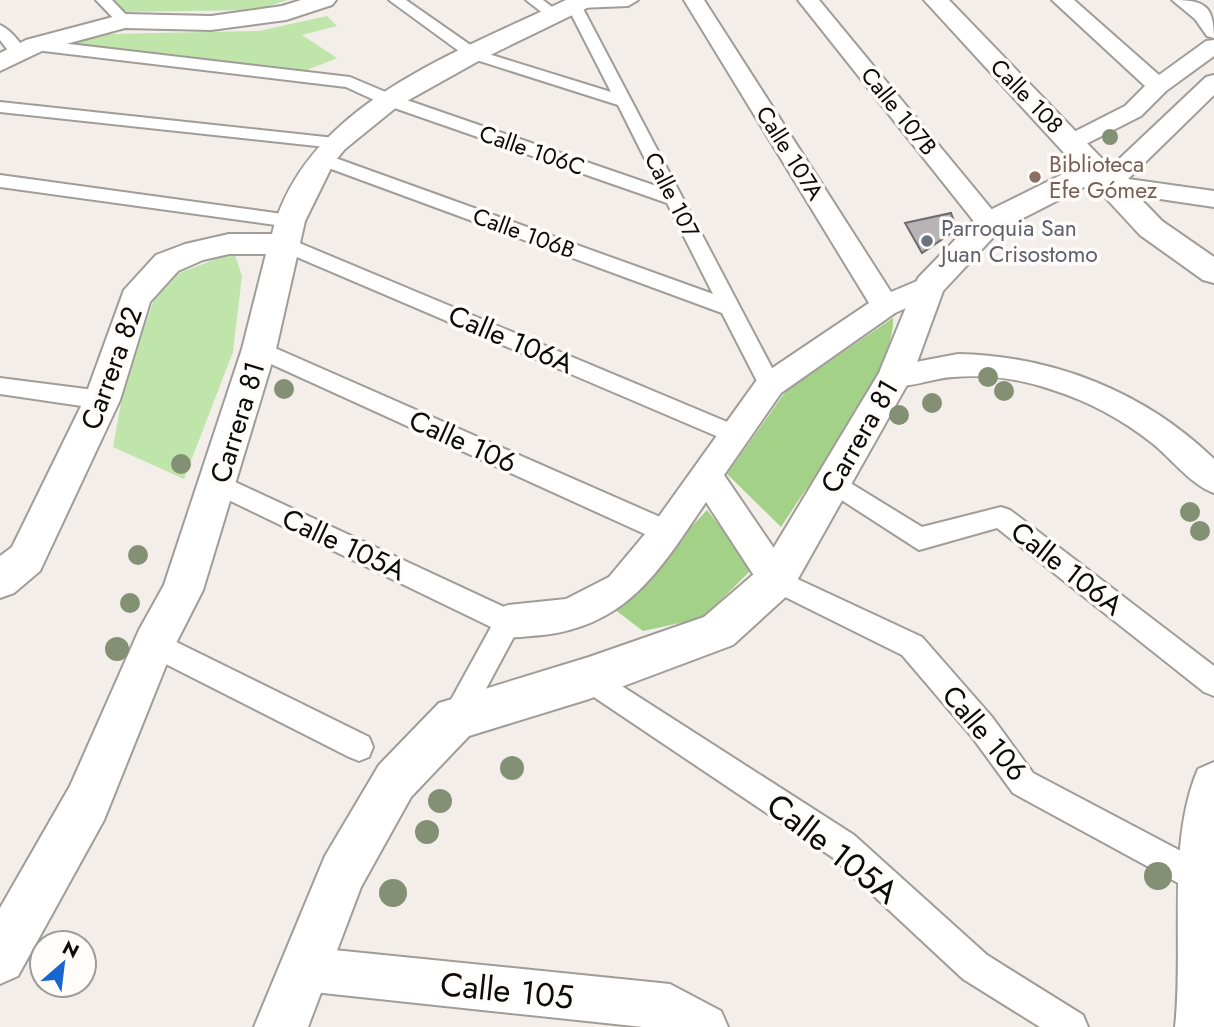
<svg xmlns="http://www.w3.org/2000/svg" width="1214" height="1027" viewBox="0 0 1214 1027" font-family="Jost,sans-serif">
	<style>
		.green { fill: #c0e5ab }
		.forest { fill: #a3d187 }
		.building { fill: #b8b3b6; stroke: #6e6a6d; stroke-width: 2 }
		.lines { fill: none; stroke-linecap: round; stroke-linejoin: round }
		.pedestrian-casing { stroke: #a09c98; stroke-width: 4 }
		.minor-casing { stroke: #a09c98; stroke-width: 4 }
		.tertiary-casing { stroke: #a09c98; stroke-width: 4 }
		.pedestrian { fill: #fff; fill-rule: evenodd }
		.minor { fill: #fff; fill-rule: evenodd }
		.tertiary { fill: #fff; fill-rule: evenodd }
		.tree { fill: #839073 }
		.education-dot { fill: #8d6e63; stroke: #fffcf9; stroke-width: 2.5 }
		.worship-dot { fill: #6b7280; stroke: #fffcf9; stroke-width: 2.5 }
		.labels { text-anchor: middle; stroke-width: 7; stroke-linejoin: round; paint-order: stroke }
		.far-street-label { font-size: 23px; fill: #0c0b0a; stroke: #fffcf9 }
		.far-education-label { font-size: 23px; fill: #785e54; stroke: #fffcf9; text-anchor: start }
		.far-worship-label { font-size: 23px; fill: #5b616d; stroke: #fffcf9; text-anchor: start }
		.street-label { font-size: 28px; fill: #0c0b0a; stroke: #fffcf9 }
		.near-street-label { font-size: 33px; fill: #0c0b0a; stroke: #fffcf9 }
	</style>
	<rect width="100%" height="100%" fill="#f3eeea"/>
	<g class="green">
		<path d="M111 0H288L256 10 123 12Z"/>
		<path d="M327 16 337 26 302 35 337 58 300 73 68 43 108 34 259 31Z"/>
		<path d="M234 252 242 276 233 352 184 479 113 447 125 381 161 280Z"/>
	</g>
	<g class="forest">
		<path d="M893 318C897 366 809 483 781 527L727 474 786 391Z"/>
		<path d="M707 510 753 568 703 618 643 631 614 609Z"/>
	</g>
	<path class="building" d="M951 213 957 229 922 253 905 223Z"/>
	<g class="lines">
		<g class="pedestrian-casing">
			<g id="pedestrian">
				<path d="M96 0H112L132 21 124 26 119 24Z"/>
				<path d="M389 0H406L479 51 611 92 566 4 572 0 579 1 781 385 778 391 770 393 762 391 722 313 315 163 312 159 321 153 327 155 713 294 667 203 383 104 346 87 35 50 27 45 35 40 350 77 395 96 659 187 618 105 467 57Z"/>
				<path d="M526 0H543L561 14 558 17H548Z"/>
				<path d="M0 25C10 29 27 48 25 57H13L0 40Z"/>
				<path d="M0 102 335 138 344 143 335 148 0 112Z"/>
				<path d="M0 175 290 215 300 221 290 227 0 187Z"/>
				<path d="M285 237 744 429 748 435 744 441 736 444 728 441 278 249 275 244 278 239Z"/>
				<path d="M259 341 676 524 679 532 676 540 667 543 658 540 251 355 248 349 251 343Z"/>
				<path d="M0 378 102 391 110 394 113 400 110 406 102 409 0 394Z"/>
				<path d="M834 473 922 527 1001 507 1010 510 1214 666V696L1204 692 997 528 919 550 826 490 822 483 826 476Z"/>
				<path d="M218 474 517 613 521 622 517 631 465 728 455 732 445 728 441 718 491 627 210 491 206 484 210 477Z"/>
				<path d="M776 569 922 637 992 717 1033 773 1213 868V890L1202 895 1191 890 1013 793 972 737 902 655 767 588 763 580 767 572Z"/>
				<path d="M154 631 369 737 373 747 369 757 359 761 349 757 144 653 141 644 144 635Z"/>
				<path d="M589 665 854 835 987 955 1083 1015 1088 1027H1040L963 979 832 857 579 687 575 678 579 669Z"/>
			</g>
		</g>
		<g class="minor-casing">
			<g id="minor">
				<path d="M570 0H638L628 6 579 8 572 6Z"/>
				<path d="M684 0H704L891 292 929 276 939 279 943 286 939 293 895 313 781 393 724 475 788 569 793 580 788 591 776 596 764 591 706 502C661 568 629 625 543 635 526 636 511 640 495 634L490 622 495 610 508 605 566 599 609 577 655 522 759 377 869 303Z"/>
				<path d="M798 0H819L998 217 1002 223 998 229 989 232 980 229Z"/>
				<path d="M1052 0H1074L1159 75 1206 41 1214 40V56L1166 91 1141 116 1080 147H1064L1060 142 1064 137 1125 106 1145 86Z"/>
				<path d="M1172 0C1204 0 1214 5 1214 38L1207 36 1195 19Z"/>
				<path d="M1214 75V95L1128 179 1214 191V207L1099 190 1096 184 1099 178 1206 77Z"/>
				<path d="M958 354C1054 356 1145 392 1214 459V493C1191 485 1172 459 1152 443 1123 420 1088 401 1053 390 1022 379 986 374 953 377 931 378 906 391 884 384L880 376 884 368Z"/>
				<path d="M304 947 670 984 721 1011 728 1027H643L304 991 288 985 282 969 288 953Z"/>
			</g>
		</g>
		<g class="tertiary-casing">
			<g id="tertiary">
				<path d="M301 0H336L332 5 286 20 211 30 125 28 44 50 0 71V53L26 40 124 14 211 16 282 6Z"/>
				<path d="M566 0H597L593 5 482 59 398 106 345 149 334 162 305 221 276 349 203 590 171 653 104 820 18 976 0 984V908L70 786 139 630 164 585 242 349 266 254H229L203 260 178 271 150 302 120 400 40 571 14 593 0 598V556L12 547 84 400 124 290 156 255 185 244 229 234H272C305 104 458 52 566 0Z"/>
				<path d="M924 0H949L1162 221 1214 257V283L1203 280 1140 235 1092 183 1000 230 943 291 912 376 790 593 733 645 589 699 469 736 411 797 361 887 308 1027H254L325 856 379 765 439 703 589 657 704 617 762 567 879 373 918 278 978 216 1077 167Z"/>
				<path d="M1214 762V1027H1175C1184 946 1166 844 1198 769Z"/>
			</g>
		</g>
		<use href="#pedestrian" class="pedestrian"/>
		<use href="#minor" class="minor"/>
		<use href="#tertiary" class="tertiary"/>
	</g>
	<g class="tree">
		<circle cx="1110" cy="137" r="8"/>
		<circle cx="988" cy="377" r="10"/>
		<circle cx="284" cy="389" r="10"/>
		<circle cx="1004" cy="391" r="10"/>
		<circle cx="932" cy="403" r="10"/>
		<circle cx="899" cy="415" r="10"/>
		<circle cx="181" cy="464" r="10"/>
		<circle cx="1190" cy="512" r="10"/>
		<circle cx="1200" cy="531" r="10"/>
		<circle cx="138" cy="555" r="10"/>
		<circle cx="130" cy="603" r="10"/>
		<circle cx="117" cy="649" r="12"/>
		<circle cx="512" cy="768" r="12"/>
		<circle cx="440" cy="801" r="12"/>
		<circle cx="427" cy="832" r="12"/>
		<circle cx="1158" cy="876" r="14"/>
		<circle cx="393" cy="893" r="14"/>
	</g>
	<circle class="education-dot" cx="1035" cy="177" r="7"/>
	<circle class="worship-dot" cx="927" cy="241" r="7"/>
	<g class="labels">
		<g class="far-street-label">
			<text transform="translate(1027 96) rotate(46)" y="8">Calle 108</text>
			<text transform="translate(899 111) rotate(51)" y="8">Calle 107B</text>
			<text transform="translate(532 150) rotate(19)" y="8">Calle 106C</text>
			<text transform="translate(790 153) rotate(58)" y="8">Calle 107A</text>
			<text transform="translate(672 195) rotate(63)" y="8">Calle 107</text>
			<text transform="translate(524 233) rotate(20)" y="8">Calle 106B</text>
		</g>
		<g class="far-education-label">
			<text x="1049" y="172">Biblioteca<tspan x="1049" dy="26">Efe Gómez</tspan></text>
		</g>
		<g class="far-worship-label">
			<text x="941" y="236">Parroquia San<tspan x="941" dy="26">Juan Crisostomo</tspan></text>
		</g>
		<g class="street-label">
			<text transform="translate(511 339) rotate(23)" y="10">Calle 106A</text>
			<text transform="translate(111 368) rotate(-70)" y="10">Carrera 82</text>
			<text transform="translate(237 422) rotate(-73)" y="10">Carrera 81</text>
			<text transform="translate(859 436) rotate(-60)" y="10">Carrera 81</text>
			<text transform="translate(463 441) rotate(24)" y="10">Calle 106</text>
			<text transform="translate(344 544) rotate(25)" y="10">Calle 105A</text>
			<text transform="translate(1067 568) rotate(38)" y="10">Calle 106A</text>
			<text transform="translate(985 733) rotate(50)" y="10">Calle 106</text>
		</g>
		<g class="near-street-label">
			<text transform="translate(833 848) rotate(38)" y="12">Calle 105A</text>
			<text transform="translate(507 990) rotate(6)" y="12">Calle 105</text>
		</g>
	</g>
	<g transform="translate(63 964) rotate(28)"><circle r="33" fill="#fffcf9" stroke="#9e9c99" stroke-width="2"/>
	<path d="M0-5L12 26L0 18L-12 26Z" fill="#1765cf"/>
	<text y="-10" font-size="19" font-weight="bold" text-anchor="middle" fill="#0c0b0a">N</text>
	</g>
</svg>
